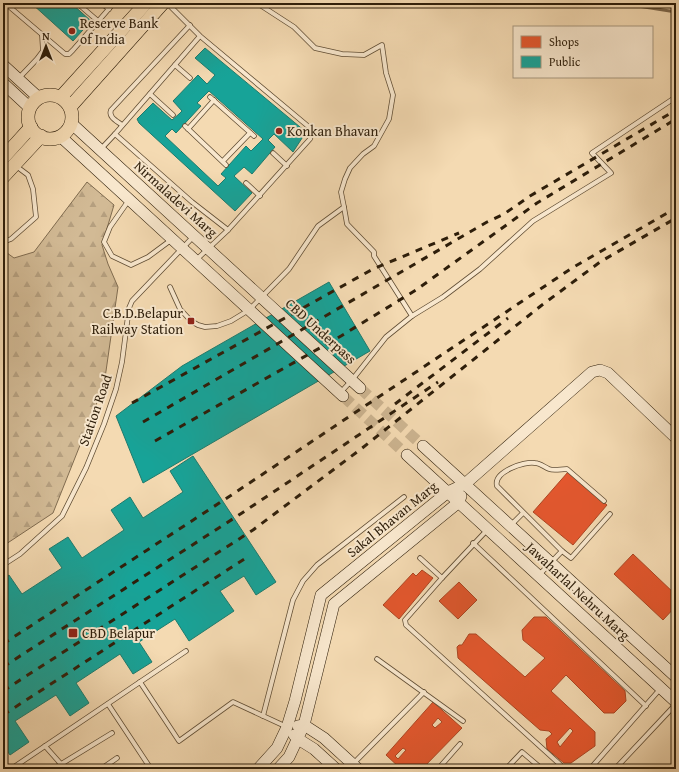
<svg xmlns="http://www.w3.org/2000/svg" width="679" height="772" viewBox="0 0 679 772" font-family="'Gentium Book Plus',serif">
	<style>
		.forest { fill: url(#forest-firs); stroke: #806c50 }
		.shops { fill: #e4572e; stroke: #ad4623; fill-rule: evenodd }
		.public { fill: #17a398; stroke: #1e7b6d; fill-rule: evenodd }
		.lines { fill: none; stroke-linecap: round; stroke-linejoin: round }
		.stream { stroke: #7d684d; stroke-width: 3 }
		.secondary-tunnel { stroke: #ccb490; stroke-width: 11; stroke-dasharray: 11 5.5; stroke-linecap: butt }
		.lane-casing { stroke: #604d34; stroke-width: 5.5 }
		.secondary-casing { stroke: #2e1e0a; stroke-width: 12 }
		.primary-casing { stroke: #2e1e0a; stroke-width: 14 }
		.lane { stroke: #f8e7cd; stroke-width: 4 }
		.secondary { stroke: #f8e7cd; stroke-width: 11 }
		.primary { stroke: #f4dab2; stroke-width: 13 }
		.rail { stroke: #2e1e0a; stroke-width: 3; stroke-dasharray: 7 7; stroke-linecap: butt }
		.poi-dot { fill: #8f2418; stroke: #f8e7cd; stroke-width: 1.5 }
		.labels { text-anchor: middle; stroke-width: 4; stroke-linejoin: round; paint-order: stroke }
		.poi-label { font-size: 14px; fill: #2e1e0a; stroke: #f8e7cd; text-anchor: start }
		.street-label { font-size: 14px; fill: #2e1e0a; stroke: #f8e7cd }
	</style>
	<defs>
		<pattern id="forest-firs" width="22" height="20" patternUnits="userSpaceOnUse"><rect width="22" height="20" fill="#d2ba95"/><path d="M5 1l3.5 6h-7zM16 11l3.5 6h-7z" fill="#b59f7f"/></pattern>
	</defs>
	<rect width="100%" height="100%" fill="#f4dab2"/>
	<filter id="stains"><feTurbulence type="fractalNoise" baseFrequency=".005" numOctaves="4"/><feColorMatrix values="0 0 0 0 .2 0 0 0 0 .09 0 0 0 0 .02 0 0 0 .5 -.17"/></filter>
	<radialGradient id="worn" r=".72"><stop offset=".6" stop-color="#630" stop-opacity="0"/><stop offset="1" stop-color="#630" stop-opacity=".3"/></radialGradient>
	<path class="forest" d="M87 182 114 205 102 245 108 264 118 287 104 385 53 513 3 546V250L14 258 34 252Z"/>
	<g class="shops">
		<path d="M568 472 607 505 573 545 533 512Z"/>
		<path d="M633 554 676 595V606L663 620 614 574Z"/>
		<path d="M422 570 433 578 399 619 383 605 413 573 416 576Z"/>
		<path d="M459 582 477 600 458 619 439 601Z"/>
		<path d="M534 617H546L625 691 626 701 614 713H604L566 675 551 691 595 732V746L571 763H564L547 749 546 739 552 734 549 731 540 730 458 658 457 647 459 645H462L469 634H476L525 677 545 658 523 640 522 630ZM570 728 573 731 560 747 557 742Z"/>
		<path d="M433 702 462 728 422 769H401L386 755ZM438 718 442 722 435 728 432 725ZM403 748 406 750 398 759 395 756Z"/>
	</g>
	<g class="public">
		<path d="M31 3H71L91 21 73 41Z"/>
		<path d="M205 48 306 132 293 152 274 134 268 140 275 147 252 174 244 167 234 176 252 193 235 211 139 123 137 119 153 103 172 120 179 114 182 111 173 101 198 75 207 84 215 75 195 58ZM209 91 263 139 251 151 246 146 221 174 226 178 218 186 165 136 172 129 176 133 201 106 197 103Z"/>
		<path d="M329 282 370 351 143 483 116 416 182 366Z"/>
		<path d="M193 456 276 582 256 595 244 576 220 591 234 611 189 641 175 619 139 642 152 662 133 674 120 654 76 683 89 703 70 716 56 695 15 721 29 742 10 755 3 745V579L9 575 22 594 62 568 49 549 68 537 82 558 124 530 111 510 130 497 143 518 183 492 170 471Z"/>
	</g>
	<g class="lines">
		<path class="stream" d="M619 3 676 12"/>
		<g class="secondary-tunnel">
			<path d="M360 388 423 446"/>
			<path d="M343 396 407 455"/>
		</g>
		<g class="lane-casing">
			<g id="lane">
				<path d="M5 3 65 54H69L73 50 114 3"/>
				<path d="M77 3 98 21"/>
				<path d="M101 3 109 9"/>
				<path d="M167 3 200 36 115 134 192 202 228 230 310 139 312 133 309 127 200 36"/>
				<path d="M175 65 190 78"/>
				<path d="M18 79 37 59 43 51 42 35"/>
				<path d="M150 94 173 115"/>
				<path d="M210 97 254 136"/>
				<path d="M122 125C117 121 108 117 111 110L190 25"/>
				<path d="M185 126 226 165"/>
				<path d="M188 129 214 100"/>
				<path d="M100 150 115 134"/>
				<path d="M273 153 287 166"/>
				<path d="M223 161 250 133"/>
				<path d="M246 183 260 196"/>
				<path d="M129 200 110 227 104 242 112 256 131 265 148 257 171 240"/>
				<path d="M3 242 11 239 36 217 33 189 28 175 16 166"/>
				<path d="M196 260 228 230"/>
				<path d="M170 287 180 309 191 321 198 325 205 327 217 326 231 321 249 310 289 269 318 226 344 207 341 192 345 179 350 168 363 154 374 146 389 119 393 95 386 73 382 45 364 55 342 54 315 48 294 27 257 3"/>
				<path d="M412 316 443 297 480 269 533 221 611 173 592 153 676 97"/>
				<path d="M340 393 352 380 386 337 412 316 374 256V252L347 224 344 207"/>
				<path d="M511 525 523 513"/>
				<path d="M473 543 646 706"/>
				<path d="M562 551 497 486C493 472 524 461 535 463 540 463 544 467 549 469 554 471 561 469 567 469L604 501"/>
				<path d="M420 558 442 578 488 529"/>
				<path d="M3 565 20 554 62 516 86 468 104 424 116 389 122 362 129 308 132 301 193 237"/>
				<path d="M539 575 562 551 571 558 610 514"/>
				<path d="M442 578 405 620 406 625 565 769"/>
				<path d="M377 659 463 721"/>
				<path d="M140 682 186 651"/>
				<path d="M108 704 151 769"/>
				<path d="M263 716 293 600 303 581 317 565 404 497"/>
				<path d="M45 746 61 764"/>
				<path d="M353 764 424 692"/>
				<path d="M11 769 140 682 179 741 233 702 287 727"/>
				<path d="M53 769 112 733"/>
				<path d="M101 769 117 758"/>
				<path d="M438 769 460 744"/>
				<path d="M506 769 522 752 542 769"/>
				<path d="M590 769 661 688"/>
				<path d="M615 769 676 704"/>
			</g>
		</g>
		<g class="secondary-casing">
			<g id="secondary">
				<path d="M3 65 39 98"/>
				<path d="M3 83 30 108"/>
				<path d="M71 123 360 388"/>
				<path d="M60 136 343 396"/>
				<path d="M423 446 676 677"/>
				<path d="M407 455 676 702"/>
				<path d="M298 726 304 725 324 738 358 769"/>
				<path d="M294 735 298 739 314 749 336 769"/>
				<path d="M258 769 277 748 287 727 295 701 321 595 448 492 465 484 592 372 600 370 608 373 676 438"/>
				<path d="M278 769 289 757 304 725 334 604 459 502 461 496"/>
			</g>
		</g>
		<g class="primary-casing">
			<g id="primary">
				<circle cx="50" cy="117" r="22"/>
				<path d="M61 97 146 3"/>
				<path d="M70 107 163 3"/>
				<path d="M3 158 31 127"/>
				<path d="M3 177 41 136"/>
			</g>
		</g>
		<use href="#lane" class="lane"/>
		<use href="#secondary" class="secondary"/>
		<use href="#primary" class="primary"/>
		<g class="rail">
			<path d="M132 403 373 269 459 233"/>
			<path d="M395 404 508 318"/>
			<path d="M143 422 487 222 504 214 530 196 676 110"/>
			<path d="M155 441 341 336 416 290 537 203 676 119"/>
			<path d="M3 644 230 496 572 268 676 208"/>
			<path d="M3 667 242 513 438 382"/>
			<path d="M3 691 253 530 361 449 542 305 600 262 676 218"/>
			<path d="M3 715 249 556"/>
		</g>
	</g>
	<g class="poi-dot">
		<circle cx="72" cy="31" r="4"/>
		<circle cx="279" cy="131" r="4"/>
		<rect x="187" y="317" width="8" height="8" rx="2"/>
		<rect x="68" y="628" width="10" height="10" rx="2"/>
	</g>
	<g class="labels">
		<g class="poi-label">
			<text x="80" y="28">Reserve Bank<tspan x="80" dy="16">of India</tspan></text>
			<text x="287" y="136">Konkan Bhavan</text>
			<text x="183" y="318" text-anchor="end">C.B.D.Belapur<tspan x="183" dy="16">Railway Station</tspan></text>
			<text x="82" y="638">CBD Belapur</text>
		</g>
		<g class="street-label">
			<text transform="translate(176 199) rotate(42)" y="5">Nirmaladevi Marg</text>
			<text transform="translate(321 331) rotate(42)" y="5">CBD Underpass</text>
			<text transform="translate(95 410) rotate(-71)" y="5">Station Road</text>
			<text transform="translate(392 519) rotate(-39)" y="5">Sakal Bhavan Marg</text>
			<text transform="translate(578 591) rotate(43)" y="5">Jawaharlal Nehru Marg</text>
		</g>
	</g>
	<rect width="679" height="772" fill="none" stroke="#f4dab2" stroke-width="16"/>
	<rect x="4" y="4" width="671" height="764" fill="none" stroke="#2e1e0a" stroke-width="2"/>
	<rect x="8" y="8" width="663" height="756" fill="none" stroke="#2e1e0a"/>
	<rect x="513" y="26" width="140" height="52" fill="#f8e7cd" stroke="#a7977f"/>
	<rect x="521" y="36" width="20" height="12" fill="#e4572e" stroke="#a7977f"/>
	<text x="549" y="46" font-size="12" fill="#2e1e0a">Shops</text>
	<rect x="521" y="56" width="20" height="12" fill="#17a398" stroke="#a7977f"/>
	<text x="549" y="66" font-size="12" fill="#2e1e0a">Public</text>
	<g transform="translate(46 46)" stroke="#f8e7cd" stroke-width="3" paint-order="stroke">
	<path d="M0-3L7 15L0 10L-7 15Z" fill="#2e1e0a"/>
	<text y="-6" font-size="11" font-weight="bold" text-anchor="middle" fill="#2e1e0a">N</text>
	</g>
	<rect width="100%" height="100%" filter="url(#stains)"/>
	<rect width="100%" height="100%" fill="url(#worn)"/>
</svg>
